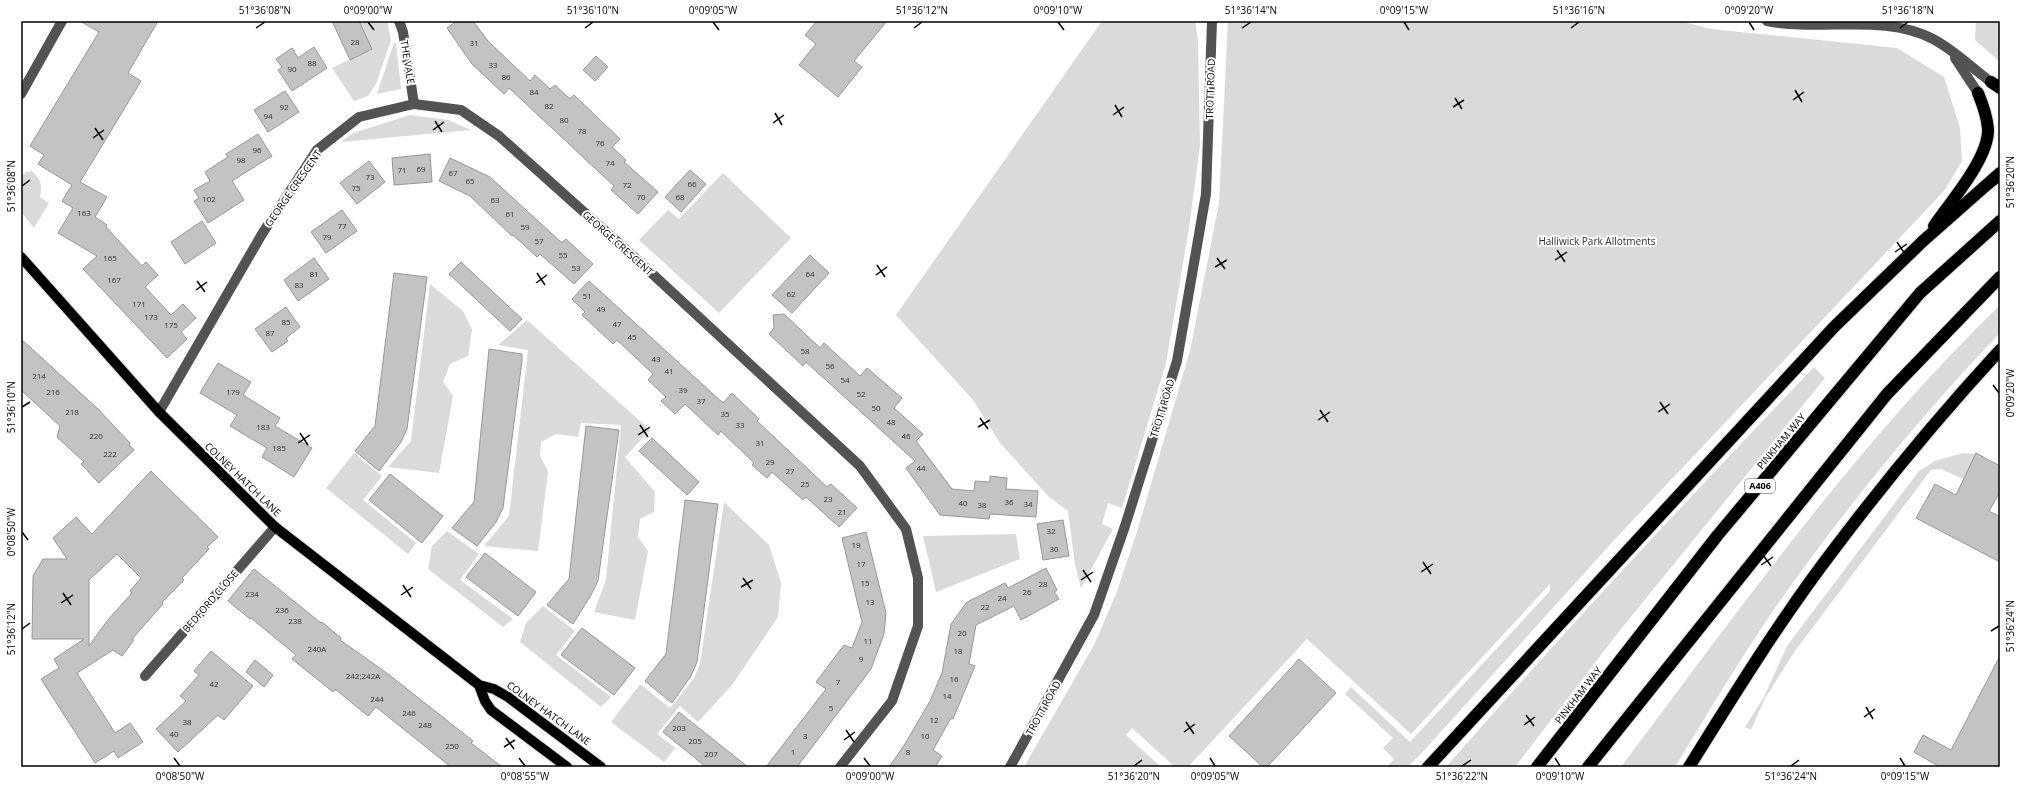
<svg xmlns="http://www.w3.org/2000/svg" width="2021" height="788" viewBox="0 0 2021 788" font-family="'Open Sans',sans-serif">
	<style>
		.green { fill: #dadada }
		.building { fill: #c3c3c3; stroke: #979797; fill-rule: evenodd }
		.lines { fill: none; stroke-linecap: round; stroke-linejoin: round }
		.major-casing { stroke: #dbdbdb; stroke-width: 12 }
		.highway-casing { stroke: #dbdbdb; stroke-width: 14 }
		.minor { stroke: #535353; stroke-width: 10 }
		.major { stroke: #000; stroke-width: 10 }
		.highway { stroke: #000; stroke-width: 12 }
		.ticks { fill: none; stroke: #000; stroke-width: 1.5 }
		.labels { text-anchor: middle; stroke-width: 4; stroke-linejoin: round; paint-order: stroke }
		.number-label { font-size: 8px; fill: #313131 }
		.shield { fill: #fff; stroke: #4c4c4c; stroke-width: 1 }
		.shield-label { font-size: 9px; font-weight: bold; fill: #000 }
		.street-label { font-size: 10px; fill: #000; stroke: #fff }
		.park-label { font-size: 10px; fill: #313131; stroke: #fff }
		.neatline { fill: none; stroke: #000; stroke-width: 1.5 }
		.ticks-label { font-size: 10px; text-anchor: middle; fill: #000 }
	</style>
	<rect width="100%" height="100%" fill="#fff"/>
	<g class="green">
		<path d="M358 21H387L391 40 376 84 368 96 354 101 332 68 372 49Z"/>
		<path d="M1102 21H1195L1198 41 1200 145 1189 228 1166 363 1122 508 1108 503 1102 524 1113 529 1081 588 1075 565 1068 511 1049 497 1000 443 973 400 896 315Z"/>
		<path d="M1228 21H1680L1711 29 1897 48 1944 77 1960 128 1962 161 1944 191 1617 537 1419 756 1407 767H1387L1394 759 1383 748 1393 738 1345 694 1351 687 1410 742 1550 591V584L1411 734 1307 639 1188 767H1175L1132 728 1126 735 1161 767H1024L1094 645 1116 594 1136 535 1190 351 1219 203Z"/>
		<path d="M1976 21H2000V62L1975 40Z"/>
		<path d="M394 43H396L401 89 377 94Z"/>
		<path d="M410 115 448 120 471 130 341 142 353 133Z"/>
		<path d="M32 171C41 180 43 185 40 197L49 203 34 228 21 212V176L27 172Z"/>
		<path d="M723 173 791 238 719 313 639 240 668 210 679 219Z"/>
		<path d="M430 284 463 311 472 330 468 356 450 364 443 382 453 396 439 473 388 467 411 441Z"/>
		<path d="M2000 305V333C1931 405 1867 482 1808 562 1759 627 1717 698 1675 767H1621C1740 608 1857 444 2000 305Z"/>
		<path d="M527 320 650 430 625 457 655 492 654 512 640 519 638 537 648 551 635 620 594 612 606 580 621 425 581 423 578 437 556 434 541 442 540 456 548 471 538 551 484 546 509 516 528 350 498 345Z"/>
		<path d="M1814 367 1825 378 1617 634 1515 767H1446C1565 630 1689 498 1814 367Z"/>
		<path d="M354 453 382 476 363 500 416 543 408 554 326 488Z"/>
		<path d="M1963 453 1976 454 1963 479 1941 469 1931 470 1795 651 1765 698 1751 730 1745 727 1764 697 1787 646 1919 471 1935 461Z"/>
		<path d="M724 502 769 545 781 583 778 617 732 685 698 722 680 706 657 734 675 748 664 762 611 722 640 684 670 708 694 678 700 664Z"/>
		<path d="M447 531 479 554 460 580 513 619 503 627 428 569 432 546Z"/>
		<path d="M1016 534 1020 559 936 592 923 536Z"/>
		<path d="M543 606 575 631 556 655 611 697 601 707 520 642 526 623Z"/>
	</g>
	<g class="building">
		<path d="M80 21H158L128 73 141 81 80 182 107 197 95 217 107 225 106 227 142 266 146 262 158 275 145 287 171 315 183 304 196 318 181 332 187 339 167 358 83 269 97 256 58 233 73 208 62 201 72 185 38 164 44 155 30 146 99 32Z"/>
		<path d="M332 21H359L372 49 350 60Z"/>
		<path d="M457 21H473L488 41 530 81 535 75 550 89 555 85 570 99 574 95 620 139 612 147 626 160 624 162 658 192 638 214 611 190 614 186 509 88 504 94 472 64 447 28Z"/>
		<path d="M817 21H887L854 61 862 67 838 97 799 65 816 44 805 35Z"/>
		<path d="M314 47 327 68 292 91 278 70 282 67 276 59 292 48 298 58Z"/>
		<path d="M596 56 608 67 595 81 583 70Z"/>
		<path d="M285 91 299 112 268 132 254 110Z"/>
		<path d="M258 134 272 156 232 181 244 200 208 223 194 201 199 198 194 190 210 181 205 172 228 157 226 154Z"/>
		<path d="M430 154 432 182 394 185 392 158Z"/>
		<path d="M450 158 490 177 562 243 566 239 593 264 574 284 540 254 537 257 513 235 512 236 470 196 439 181Z"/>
		<path d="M369 161 385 182 357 204 340 183Z"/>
		<path d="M690 170 706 184 681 212 665 197Z"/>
		<path d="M342 210 357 231 326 253 311 232Z"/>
		<path d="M202 221 216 243 185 264 171 242Z"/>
		<path d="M810 255 829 273 792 313 772 295Z"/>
		<path d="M314 258 329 279 298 301 284 280Z"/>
		<path d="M461 262 522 319 510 331 449 274Z"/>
		<path d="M394 273 427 277 407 429 401 442 379 471 355 451 375 426Z"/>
		<path d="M589 281 723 403 732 393 759 419 757 421 827 487 831 484 857 508 839 527 806 497 803 500 772 472 767 478 752 465 754 463 721 431 718 435 685 404 675 414 661 401 666 397 648 380 653 374 617 340 613 344 582 315 585 312 572 299Z"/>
		<path d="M286 307 300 327 286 338 288 341 272 352 255 329Z"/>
		<path d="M784 314 820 348 824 343 860 376 867 368 902 398 894 408 923 434 916 441 952 489 974 491 975 481 990 482V476L1007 478 1006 489 1038 491 1036 517 990 514 989 519 940 515 906 468 915 461 806 362 803 366 769 334 774 328 773 315Z"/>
		<path d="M21 339 98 409 130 443 129 445 134 450 99 483 81 464 84 462 57 437 60 426 21 390Z"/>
		<path d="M489 349 522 354V361L503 508 496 522 477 546 452 528 474 502Z"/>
		<path d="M218 363 251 382 243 395 280 418 275 426 312 448 294 477 262 457 267 448 230 426 237 415 200 393Z"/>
		<path d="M586 426 619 430 598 581 591 595 573 624 547 605 569 579Z"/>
		<path d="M652 438 699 482 687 495 639 451Z"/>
		<path d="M1976 453 2000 466V492L1989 511 2000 517V562L1916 518 1935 484 1956 495Z"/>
		<path d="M151 471 218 537 207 547 209 549 182 578 184 580 162 602 163 604 132 639 134 640 122 656 113 650 77 673 115 733 130 723 143 742 118 758 114 751 95 763 41 679 59 668 54 659 84 639H32L33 576 43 559H67L53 538 76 517 92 534ZM117 554 141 578 130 591 132 593 107 621 89 646V580Z"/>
		<path d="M390 474 443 516 422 543 369 500Z"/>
		<path d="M685 500 718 504 697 662 691 676 672 703 645 681 666 654Z"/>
		<path d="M1063 520 1069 556 1043 560 1037 524Z"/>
		<path d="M866 532 886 613 884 634 871 669 797 767H766L826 689 816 682 844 645 852 648 862 622 842 538Z"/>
		<path d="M485 553 536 592 518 616 466 577Z"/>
		<path d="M1046 568 1057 590 1054 592 1059 599 1021 620 1014 606 976 625 969 664 975 666 953 719 951 718 933 750 942 756 935 767H889L905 744 930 701 942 673 951 624 967 602 1005 583 1008 588Z"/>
		<path d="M254 569 321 623 322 622 341 638 340 640 388 674 473 741 471 743 502 767H451L376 707 368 716 335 689 333 692 292 659 296 655 251 618 250 619 228 601Z"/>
		<path d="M582 628 635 668 614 695 561 655Z"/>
		<path d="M211 651 253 686 224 720 218 715 178 752 156 729 186 701 180 696 199 675 194 671Z"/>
		<path d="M2000 656V767H1940L1914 752 1923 735 1951 750Z"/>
		<path d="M1299 659 1336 693 1267 767H1263L1229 736Z"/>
		<path d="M255 660 273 675 264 687 246 672Z"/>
		<path d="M679 712 695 725 748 767H706L679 745 663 732Z"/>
	</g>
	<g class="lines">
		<g class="major-casing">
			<g id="major">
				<path d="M21 257 159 412 275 527 479 685 494 689 508 697 601 767"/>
				<path d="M479 685 485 701 491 710 567 767"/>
			</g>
		</g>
		<g class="highway-casing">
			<g id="highway">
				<path d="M1991 82 2000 88"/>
				<path d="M1934 226C1951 201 1989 158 1988 129 1987 116 1983 105 1978 93"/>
				<path d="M1428 767 1834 327 1923 241 2000 173"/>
				<path d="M1537 767 1717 536 1920 293 2000 221"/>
				<path d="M1588 767 1887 394 2000 277"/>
				<path d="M1689 767C1735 693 1782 617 1835 548 1887 479 1942 413 2000 350"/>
			</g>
		</g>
		<g class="minor">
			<path d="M399 21 403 32 414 104"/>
			<path d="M1767 21C1819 32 1884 13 1933 39 1954 50 1972 68 1991 82"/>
			<path d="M1955 58 1978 93"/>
			<path d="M21 94 62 21"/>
			<path d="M159 412 262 234 317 150 359 117 414 104 461 110 499 136 633 256 860 466 906 529 918 578V626L892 701 840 767"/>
			<path d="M145 676 275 527"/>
			<path d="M1010 767 1094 615 1125 526 1177 361 1206 194 1212 21"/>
		</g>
		<use href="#major" class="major"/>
		<use href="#highway" class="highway"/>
	</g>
	<path class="ticks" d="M368 22 374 30M713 22 719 30M1058 22 1064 30M1404 22 1409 30M1749 22 1754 30M256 28 265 22M585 28 593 22M914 28 922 22M1242 28 1251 22M1571 28 1579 22M1900 28 1908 22M1795 90 1802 102M1455 98 1462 109M1793 100 1804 92M1115 105 1122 117M1453 107 1464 100M775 113 782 125M1113 115 1124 107M435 121 442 132M773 123 784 115M95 128 103 140M433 130 444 122M93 138 104 130M22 186 30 180M1991 188 1999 182M1897 242 1905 254M1557 250 1565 262M1895 252 1907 244M1217 258 1225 269M1555 260 1567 252M877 265 885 277M1215 267 1227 260M537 273 545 285M876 275 887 267M197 281 205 292M536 283 547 275M196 290 207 282M1993 385 1999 393M1660 402 1668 414M22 407 30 402M1320 410 1328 422M1658 412 1670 404M980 418 988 429M1318 420 1330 412M640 425 648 437M978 427 990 420M300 433 308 445M638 435 650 427M298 443 310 435M22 532 28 540M1763 555 1771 566M1423 562 1431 574M1761 565 1773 557M1083 570 1091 582M1421 572 1433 564M743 578 751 589M1081 580 1093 572M403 585 411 597M741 587 753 580M63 593 71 605M401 595 413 587M61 603 73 595M22 629 30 623M1991 631 1999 626M1866 707 1873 719M1526 715 1534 726M1864 717 1875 709M1186 722 1194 734M1524 725 1535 717M846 730 854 742M1184 732 1195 724M506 738 514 749M844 740 855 732M504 747 515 740M174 758 180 766M519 758 525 766M864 758 870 766M1210 758 1215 766M1555 758 1560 766M1900 758 1905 766M1134 766 1142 760M1462 766 1471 760M1791 766 1799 760"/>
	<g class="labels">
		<g class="number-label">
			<text x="355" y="45">28</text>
			<text x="474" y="46">31</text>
			<text x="312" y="66">88</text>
			<text x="493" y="68">33</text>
			<text x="292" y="72">90</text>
			<text x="506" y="80">86</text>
			<text x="534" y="95">84</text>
			<text x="549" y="109">82</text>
			<text x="284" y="110">92</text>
			<text x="268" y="119">94</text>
			<text x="564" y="123">80</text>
			<text x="582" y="134">78</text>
			<text x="600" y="146">76</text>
			<text x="257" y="153">96</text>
			<text x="241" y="163">98</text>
			<text x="610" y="166">74</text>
			<text x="421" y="172">69</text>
			<text x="402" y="173">71</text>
			<text x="453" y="176">67</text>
			<text x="370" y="180">73</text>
			<text x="470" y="184">65</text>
			<text x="692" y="187">66</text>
			<text x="627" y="188">72</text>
			<text x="356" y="191">75</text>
			<text x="641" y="200">70</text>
			<text x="680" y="200">68</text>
			<text x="209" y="202">102</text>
			<text x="495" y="203">63</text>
			<text x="84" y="216">163</text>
			<text x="510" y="217">61</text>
			<text x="342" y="229">77</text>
			<text x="525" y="230">59</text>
			<text x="327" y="240">79</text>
			<text x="539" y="244">57</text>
			<text x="563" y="258">55</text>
			<text x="110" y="261">165</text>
			<text x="576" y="271">53</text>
			<text x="314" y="277">81</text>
			<text x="810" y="277">64</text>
			<text x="114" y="283">167</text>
			<text x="299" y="288">83</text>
			<text x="791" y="297">62</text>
			<text x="587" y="299">51</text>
			<text x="139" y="307">171</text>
			<text x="601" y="312">49</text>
			<text x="151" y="320">173</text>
			<text x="286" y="325">85</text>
			<text x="617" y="327">47</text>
			<text x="171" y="328">175</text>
			<text x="270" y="336">87</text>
			<text x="632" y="340">45</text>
			<text x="805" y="354">58</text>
			<text x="656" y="362">43</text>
			<text x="830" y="369">56</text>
			<text x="669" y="374">41</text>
			<text x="39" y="379">214</text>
			<text x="845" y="383">54</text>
			<text x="683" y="393">39</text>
			<text x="53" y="395">216</text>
			<text x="233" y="395">179</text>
			<text x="861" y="397">52</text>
			<text x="701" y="404">37</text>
			<text x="876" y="411">50</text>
			<text x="72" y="415">218</text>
			<text x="725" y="417">35</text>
			<text x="891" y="425">48</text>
			<text x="740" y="428">33</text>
			<text x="263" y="430">183</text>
			<text x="96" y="439">220</text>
			<text x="906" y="439">46</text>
			<text x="760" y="446">31</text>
			<text x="279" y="451">185</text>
			<text x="110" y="457">222</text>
			<text x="770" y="465">29</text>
			<text x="921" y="471">44</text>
			<text x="790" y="474">27</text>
			<text x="805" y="487">25</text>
			<text x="828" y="502">23</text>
			<text x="1009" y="505">36</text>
			<text x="963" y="506">40</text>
			<text x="1028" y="507">34</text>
			<text x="982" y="508">38</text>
			<text x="842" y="515">21</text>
			<text x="1051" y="534">32</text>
			<text x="856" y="548">19</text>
			<text x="1054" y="552">30</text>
			<text x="861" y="567">17</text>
			<text x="865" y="586">15</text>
			<text x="1043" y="587">28</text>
			<text x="1027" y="595">26</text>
			<text x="252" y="597">234</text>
			<text x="1002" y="601">24</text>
			<text x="870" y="605">13</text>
			<text x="985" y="610">22</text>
			<text x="282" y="613">236</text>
			<text x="295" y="624">238</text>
			<text x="962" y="636">20</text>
			<text x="868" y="644">11</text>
			<text x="317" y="652">240A</text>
			<text x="958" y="654">18</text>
			<text x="861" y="662">9</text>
			<text x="363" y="679">242;242A</text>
			<text x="954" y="682">16</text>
			<text x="838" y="685">7</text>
			<text x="214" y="687">42</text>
			<text x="947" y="699">14</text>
			<text x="377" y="702">244</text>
			<text x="831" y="711">5</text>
			<text x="409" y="716">246</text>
			<text x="934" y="723">12</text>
			<text x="187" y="725">38</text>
			<text x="425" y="728">248</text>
			<text x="679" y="731">203</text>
			<text x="174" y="737">40</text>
			<text x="805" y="739">3</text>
			<text x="925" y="739">10</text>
			<text x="695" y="744">205</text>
			<text x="452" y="749">250</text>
			<text x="793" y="755">1</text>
			<text x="908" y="755">8</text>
			<text x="711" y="757">207</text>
		</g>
		<rect class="shield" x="1745" y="479" width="30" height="14" rx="3"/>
		<g class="shield-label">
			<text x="1760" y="489">A406</text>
		</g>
		<g class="street-label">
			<text transform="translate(408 62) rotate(81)" y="4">THE VALE</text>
			<text transform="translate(1210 89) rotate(-88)" y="4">TROTT ROAD</text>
			<text transform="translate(293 188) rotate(-55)" y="4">GEORGE CRESCENT</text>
			<text transform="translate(618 243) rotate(42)" y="4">GEORGE CRESCENT</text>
			<text transform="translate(1162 408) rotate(-73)" y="4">TROTT ROAD</text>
			<text transform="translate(1781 441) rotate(-50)" y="4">PINKHAM WAY</text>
			<text transform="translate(243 479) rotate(44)" y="4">COLNEY HATCH LANE</text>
			<text transform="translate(210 601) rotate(-49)" y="4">BEDFORD CLOSE</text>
			<text transform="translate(1578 695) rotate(-52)" y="4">PINKHAM WAY</text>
			<text transform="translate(1043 708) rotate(-61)" y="4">TROTT ROAD</text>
			<text transform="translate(549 713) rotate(36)" y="4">COLNEY HATCH LANE</text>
		</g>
		<g class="park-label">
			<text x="1597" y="245">Halliwick Park Allotments</text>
		</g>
	</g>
	<rect width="2021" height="788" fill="none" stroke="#ffffff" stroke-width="44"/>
	<rect x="22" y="22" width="1977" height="744" class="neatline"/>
	<g class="ticks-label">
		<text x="265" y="14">51°36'08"N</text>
		<text x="368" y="14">0°09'00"W</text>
		<text x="593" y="14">51°36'10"N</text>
		<text x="713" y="14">0°09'05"W</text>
		<text x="922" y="14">51°36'12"N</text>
		<text x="1058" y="14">0°09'10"W</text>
		<text x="1251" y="14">51°36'14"N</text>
		<text x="1404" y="14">0°09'15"W</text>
		<text x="1579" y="14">51°36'16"N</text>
		<text x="1749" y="14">0°09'20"W</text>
		<text x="1908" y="14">51°36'18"N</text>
		<text transform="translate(2010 182) rotate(-90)" y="4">51°36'20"N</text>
		<text transform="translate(11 186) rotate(-90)" y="4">51°36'08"N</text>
		<text transform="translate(2010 393) rotate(-90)" y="4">0°09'20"W</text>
		<text transform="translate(11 407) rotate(-90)" y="4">51°36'10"N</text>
		<text transform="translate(11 532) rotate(-90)" y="4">0°08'50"W</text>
		<text transform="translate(2010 626) rotate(-90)" y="4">51°36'24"N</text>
		<text transform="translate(11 629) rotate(-90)" y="4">51°36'12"N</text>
		<text x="180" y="780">0°08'50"W</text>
		<text x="525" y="780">0°08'55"W</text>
		<text x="870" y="780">0°09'00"W</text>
		<text x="1134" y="780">51°36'20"N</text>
		<text x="1215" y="780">0°09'05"W</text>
		<text x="1462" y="780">51°36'22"N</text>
		<text x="1560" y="780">0°09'10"W</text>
		<text x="1791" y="780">51°36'24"N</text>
		<text x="1905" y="780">0°09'15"W</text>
	</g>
</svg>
